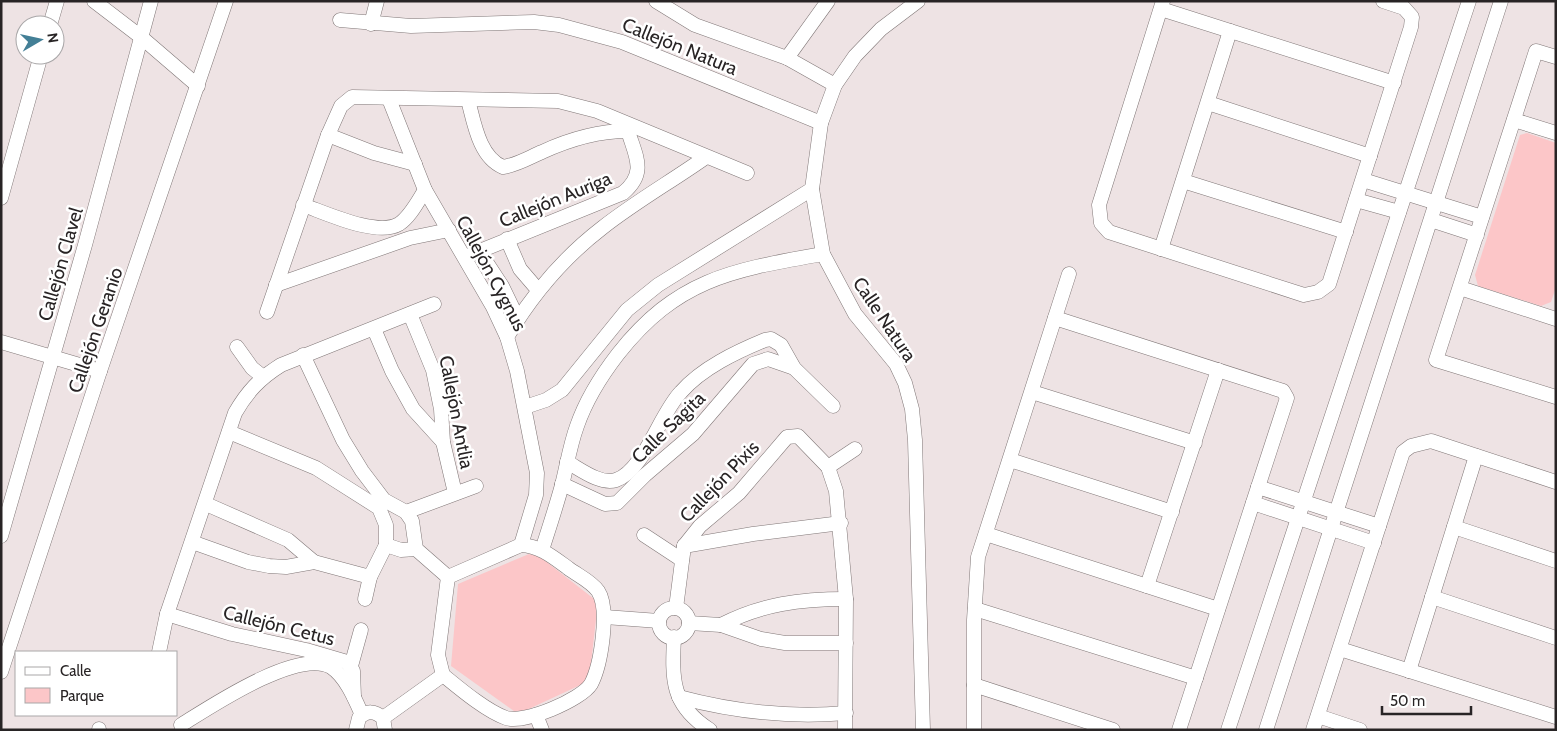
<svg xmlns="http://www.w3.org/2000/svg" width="1557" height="731" viewBox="0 0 1557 731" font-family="Cabin,sans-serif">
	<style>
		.green { fill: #fcc6c8 }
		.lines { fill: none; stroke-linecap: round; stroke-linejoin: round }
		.minor-casing { stroke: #807777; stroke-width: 15 }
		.minor { stroke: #fff; stroke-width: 14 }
		.labels { text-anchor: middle; stroke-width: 5; stroke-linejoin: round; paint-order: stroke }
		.street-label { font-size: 19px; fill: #282425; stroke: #fff }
	</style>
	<rect width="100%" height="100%" fill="#eee3e4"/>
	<g class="green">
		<path d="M1527 133 1556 143V287L1551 302 1541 306 1478 286 1475 275 1520 135Z"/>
		<path d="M529 554 539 556 598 602 589 681 518 714 451 666 458 584Z"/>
	</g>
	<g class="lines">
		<g class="minor-casing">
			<g id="minor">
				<path d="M94 1 141 37 198 86"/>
				<path d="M656 1 695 25 787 58 835 85"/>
				<path d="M918 1 881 29 855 56 835 85 821 123 812 189 823 254 855 314 896 364 905 383 912 409 915 440 923 730"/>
				<path d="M1163 1 1099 205 1101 223 1109 232 1304 295 1318 292 1329 284 1411 27 1412 17 1404 8 1383 1"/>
				<path d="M1161 9 1394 83"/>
				<path d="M340 20 411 26 534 22 559 25 622 42 821 123"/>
				<path d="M371 24 377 1"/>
				<path d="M50 25 57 1"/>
				<path d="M1556 57 1536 51 1436 360 1556 397"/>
				<path d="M787 58 828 1"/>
				<path d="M389 99 425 190 493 307 507 337 517 371 537 473 536 495 521 545"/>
				<path d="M1208 103 1370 156"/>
				<path d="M1514 120 1556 133"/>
				<path d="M328 135 374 153 415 164"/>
				<path d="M1363 180 1482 217"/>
				<path d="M1183 181 1346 232"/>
				<path d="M1 198 41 55"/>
				<path d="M1356 200 1399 212"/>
				<path d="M303 205C326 213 377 237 399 224 410 217 418 201 425 190"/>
				<path d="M1431 220 1477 235"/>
				<path d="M507 239 520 269 538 290"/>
				<path d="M1161 249 1230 31"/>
				<path d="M479 251 502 286 518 319"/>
				<path d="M465 257 623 193C647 173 636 157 628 131 597 131 570 139 542 152 530 157 517 165 503 167 479 157 474 122 468 100"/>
				<path d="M276 285 410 238 449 230"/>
				<path d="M1460 288 1556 319"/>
				<path d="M267 312 328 135 341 106 352 97 558 101 597 111 747 173"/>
				<path d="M410 314 433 370 441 409 443 442 455 493"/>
				<path d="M1055 318 1283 391 1287 398 1179 730"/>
				<path d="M374 329 392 371 413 409 443 442"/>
				<path d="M507 337C532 295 563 258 602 228 635 202 672 181 706 157"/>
				<path d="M1 342 100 371"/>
				<path d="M237 347 252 368 262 376"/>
				<path d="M303 355 343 440 362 471 384 500 406 512 412 521 416 549 448 577"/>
				<path d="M1032 392 1195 443"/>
				<path d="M525 407 546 400 562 390 627 310 658 285 812 189"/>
				<path d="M229 432 316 468 379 508 386 525V545"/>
				<path d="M1010 460 1172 512"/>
				<path d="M567 462C580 469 600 485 616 480 644 471 660 413 681 392 702 368 736 352 765 340L771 339 781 345 794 368 833 406"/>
				<path d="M828 467 855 449"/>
				<path d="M562 484 605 504 617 503 645 475 693 434 753 364 768 359 794 368"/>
				<path d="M1258 487 1379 526"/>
				<path d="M1253 503 1374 543"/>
				<path d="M206 504 288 540 314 562"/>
				<path d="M406 512 476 486"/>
				<path d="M1454 527 1556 561"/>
				<path d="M986 534 1218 609"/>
				<path d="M644 535 682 560"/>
				<path d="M1 536 85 245 151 1"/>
				<path d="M192 542 248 562 269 566 286 567 314 562 370 577 386 545 401 550 416 549"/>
				<path d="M521 545C540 546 553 557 568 568 577 575 591 581 598 591 610 609 601 665 591 684 581 700 524 724 506 718 486 711 459 688 443 675L438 655 448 577Z"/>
				<path d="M684 546 700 526 739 493 787 437 798 436 828 467 836 491 846 599 845 730"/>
				<path d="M542 550C549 528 556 507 562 485 567 465 570 445 577 426 586 400 601 376 618 354 678 278 733 270 823 254"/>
				<path d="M1147 586 1218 370"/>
				<path d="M1432 597 1556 638"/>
				<path d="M365 599 370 577"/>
				<path d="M676 608 684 546 753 534 841 523"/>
				<circle cx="674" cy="623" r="15"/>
				<path d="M975 609 1196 678"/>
				<path d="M167 614 232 634 306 650 347 662 353 671 354 697"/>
				<path d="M605 617 659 621"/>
				<path d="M689 623 721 625 761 639 785 643H846"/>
				<path d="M721 625C761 604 801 599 846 599"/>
				<path d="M674 637C672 680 671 705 710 730"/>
				<path d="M1340 649 1556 717"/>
				<path d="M159 652 167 614 235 413C247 392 260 378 281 365L434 304"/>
				<path d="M351 666 361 630"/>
				<path d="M1409 671 1476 456"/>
				<path d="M1 672 100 371 226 1"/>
				<path d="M974 685 1113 730"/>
				<path d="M679 697C735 712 788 718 846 713"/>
				<path d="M536 715 542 730"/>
				<path d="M1318 716 1360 730"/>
				<path d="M383 718 443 675"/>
				<path d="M181 725C210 707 298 648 331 667 346 677 355 699 362 715"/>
				<path d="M99 729V730"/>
				<path d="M356 730 359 718C367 710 375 711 383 718L385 730"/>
				<path d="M974 730V620L978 557 1069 274"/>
				<path d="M1228 730 1469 1"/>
				<path d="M1266 730 1501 1"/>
				<path d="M1313 730 1403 452 1411 446 1431 441 1556 482"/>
			</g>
		</g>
		<use href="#minor" class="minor"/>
	</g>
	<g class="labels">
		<g class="street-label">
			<text transform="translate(680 46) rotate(22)" y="7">Callejón Natura</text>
			<text transform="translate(555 199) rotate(-22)" y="7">Callejón Auriga</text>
			<text transform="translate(60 264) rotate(-74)" y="7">Callejón Clavel</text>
			<text transform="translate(492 273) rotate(62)" y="7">Callejón Cygnus</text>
			<text transform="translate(885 319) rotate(56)" y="7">Calle Natura</text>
			<text transform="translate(95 330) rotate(-71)" y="7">Callejón Geranio</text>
			<text transform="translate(457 412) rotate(79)" y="7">Callejón Antlia</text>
			<text transform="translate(668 427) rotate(-44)" y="7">Calle Sagita</text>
			<text transform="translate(719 481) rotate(-46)" y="7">Callejón Pixis</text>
			<text transform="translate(279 625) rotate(14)" y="7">Callejón Cetus</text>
		</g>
	</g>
	<rect width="1557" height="731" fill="none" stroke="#282425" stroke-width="5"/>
	<rect x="15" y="651" width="162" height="65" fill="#ffffff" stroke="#a9a7a8"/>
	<rect x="25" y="667" width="25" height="8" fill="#ffffff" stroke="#a9a7a8"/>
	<text x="60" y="676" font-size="15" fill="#282425">Calle</text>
	<rect x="25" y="688" width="25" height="15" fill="#fcc6c8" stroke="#a9a7a8"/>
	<text x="60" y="701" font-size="15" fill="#282425">Parque</text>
	<g transform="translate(40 40) rotate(81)"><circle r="24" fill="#ffffff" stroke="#a9a7a8"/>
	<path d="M0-4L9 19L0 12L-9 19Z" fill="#437f96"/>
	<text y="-8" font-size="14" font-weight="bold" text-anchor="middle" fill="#282425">N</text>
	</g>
	<path d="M1382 706v8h89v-8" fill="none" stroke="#282425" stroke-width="2.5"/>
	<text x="1390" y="706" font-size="15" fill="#282425" stroke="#ffffff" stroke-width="4" paint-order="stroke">50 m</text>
</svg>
